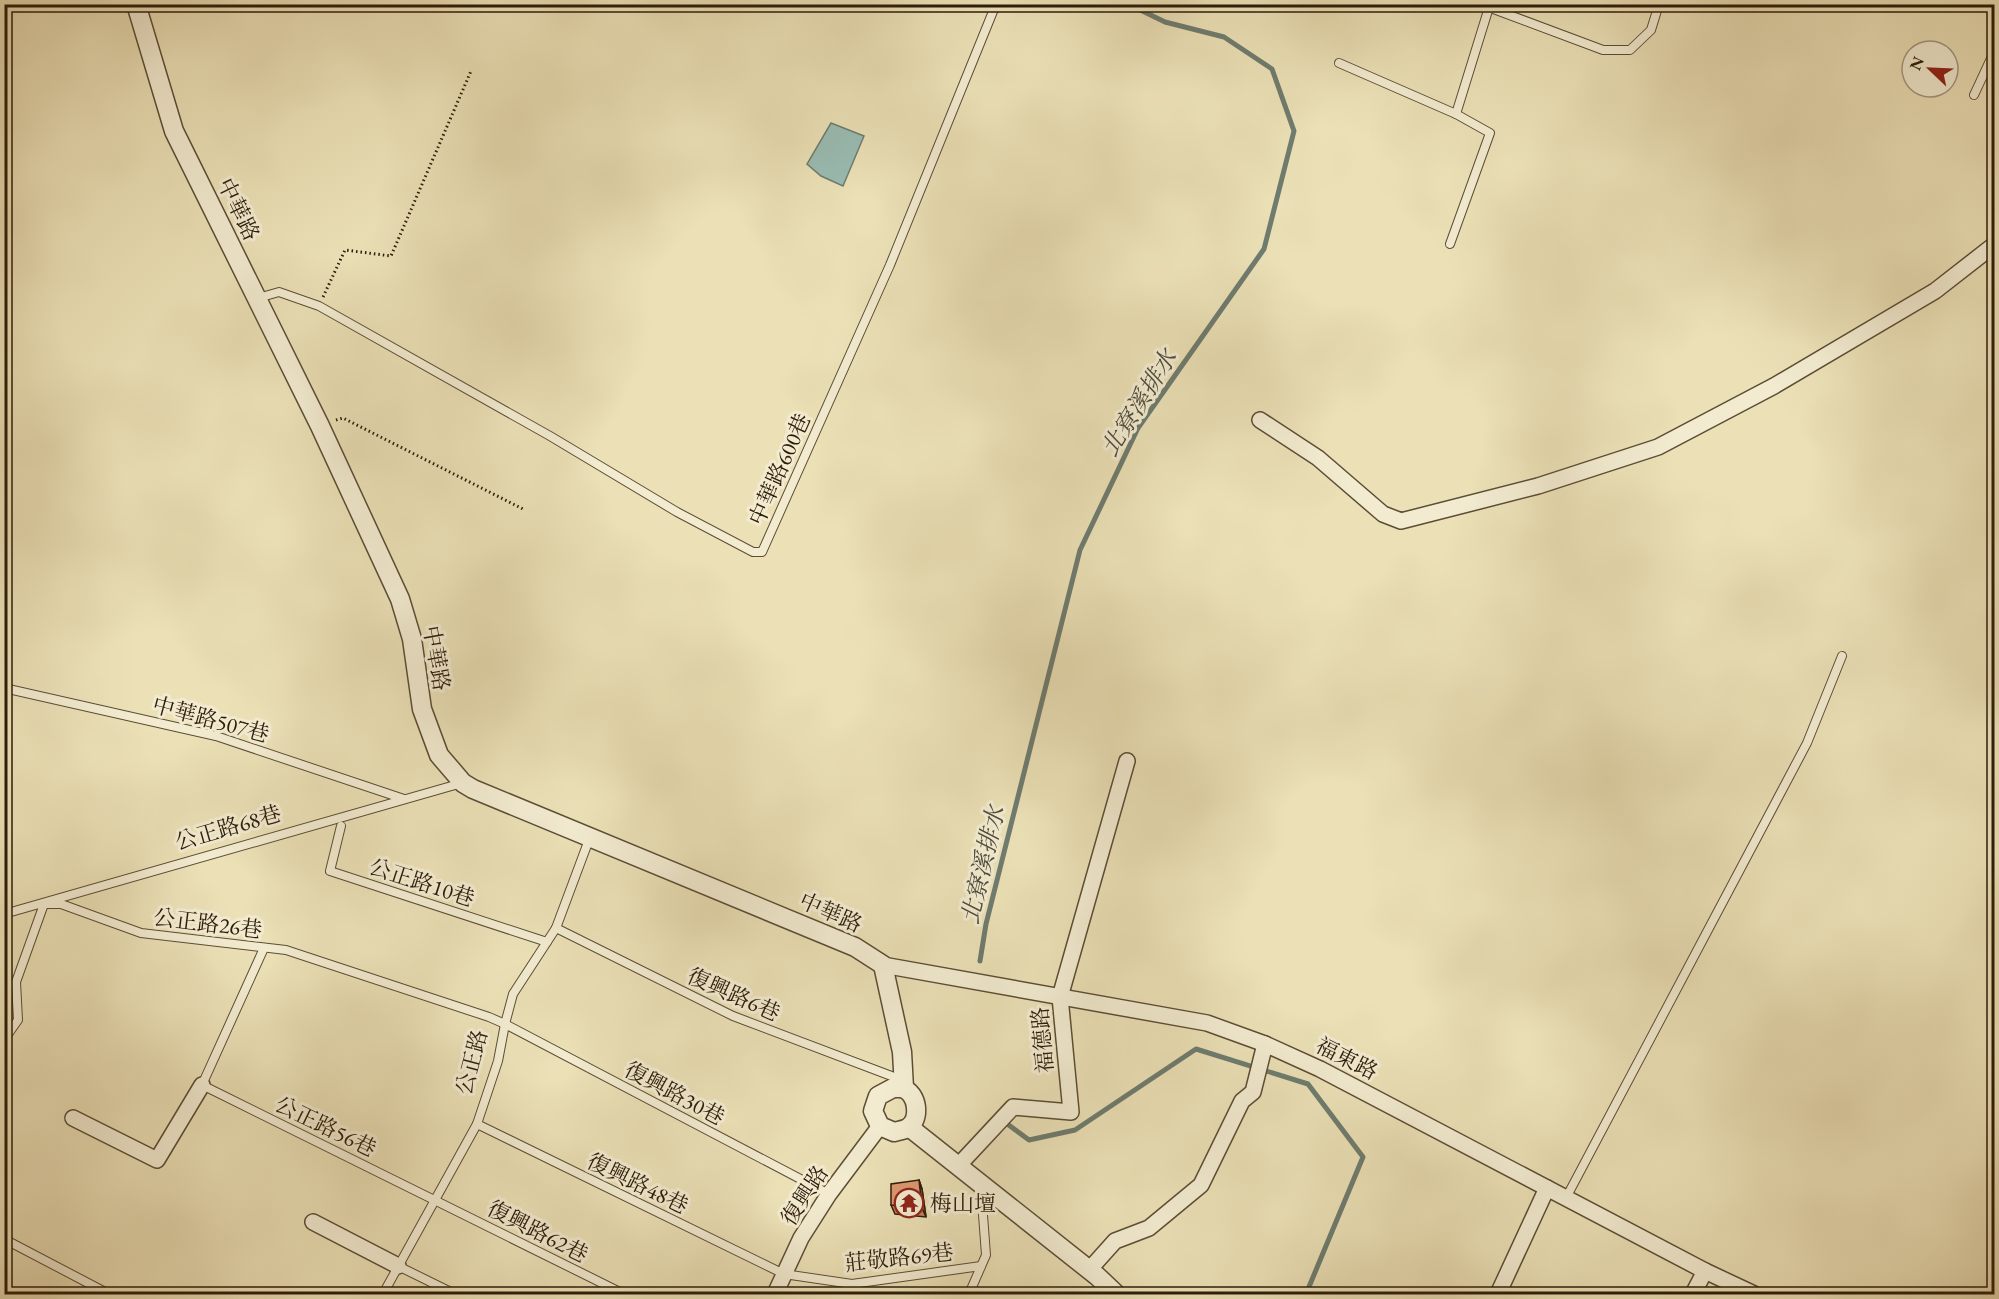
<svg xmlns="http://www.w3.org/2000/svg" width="1999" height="1299" viewBox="0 0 1999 1299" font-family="'EB Garamond','Noto Serif TC',serif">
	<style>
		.water { fill: #99bcb3; stroke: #6e7c6f; stroke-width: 1.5 }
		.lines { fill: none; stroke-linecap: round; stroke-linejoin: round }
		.stream { stroke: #6e7c6f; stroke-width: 5 }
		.service-casing { stroke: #5c4d35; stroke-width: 10 }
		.minor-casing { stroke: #5c4d35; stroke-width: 18 }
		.tertiary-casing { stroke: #5c4d35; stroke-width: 21 }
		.path { stroke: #2d1c0a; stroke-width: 3; stroke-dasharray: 1.5 3; stroke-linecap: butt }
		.service { stroke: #f2ebd0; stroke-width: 8 }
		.minor { stroke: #f2ebd0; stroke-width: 15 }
		.tertiary { stroke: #f2ebd0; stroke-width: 18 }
		.wall { fill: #bd835f; stroke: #2d1c0a; stroke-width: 1.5 }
		.shaded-wall { fill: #9a6a4e; stroke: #2d1c0a; stroke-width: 1.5 }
		.building { fill: #dc986f; stroke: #2d1c0a; stroke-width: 1.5 }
		.labels { text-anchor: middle; stroke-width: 6; stroke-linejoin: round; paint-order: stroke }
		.street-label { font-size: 22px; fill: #2d1c0a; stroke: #f2ebd0 }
		.poi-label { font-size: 22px; fill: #2d1c0a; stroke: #f2ebd0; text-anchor: start }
		.water-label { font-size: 24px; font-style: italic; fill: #4d4c3d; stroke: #f2ebd0 }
	</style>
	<rect width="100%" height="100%" fill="#ebe0b6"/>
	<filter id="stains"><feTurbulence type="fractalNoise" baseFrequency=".00333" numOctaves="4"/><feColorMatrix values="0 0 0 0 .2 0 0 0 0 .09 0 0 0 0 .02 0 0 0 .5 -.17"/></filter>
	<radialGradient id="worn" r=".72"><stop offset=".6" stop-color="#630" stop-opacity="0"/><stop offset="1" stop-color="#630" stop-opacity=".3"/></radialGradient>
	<path class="water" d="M831 123 864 136 843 186 821 176 807 164Z"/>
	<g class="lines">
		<g class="stream">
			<path d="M980 961 986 924 1080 550 1138 428 1264 249 1294 131 1272 69 1224 37 1165 22 1128 4"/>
			<path d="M1006 1123 1029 1140 1075 1130 1196 1049 1308 1084 1363 1157 1306 1294"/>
		</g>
		<g class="service-casing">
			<g id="service">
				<path d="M1480 4 1603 50H1630L1651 30 1659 4"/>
				<path d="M1339 63 1456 114"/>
				<path d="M1974 95 1994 52"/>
				<path d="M1450 244 1490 133 1456 114 1490 4"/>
				<path d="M258 298 279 292 319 306 550 436 677 512 753 552H762L890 265 996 4"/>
				<path d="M4 688 216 736 404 799"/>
				<path d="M341 826 330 871 547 942"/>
				<path d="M4 914 462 783"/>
				<path d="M556 928 733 1016 902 1080"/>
				<path d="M264 948 202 1085 624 1294"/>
				<path d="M4 1040 18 1020 16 982 44 904H61L141 933 286 950 489 1017 505 1024 829 1194"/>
				<path d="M477 1124 784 1274 852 1284 981 1266"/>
				<path d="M1566 1198 1807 743 1842 656"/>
				<path d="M4 1239 109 1294"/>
				<path d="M398 1266 455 1294"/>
				<path d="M383 1294 477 1124 498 1061 505 1024 513 994 556 928 590 837"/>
				<path d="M969 1294 986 1255 983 1215 985 1189"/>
			</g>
		</g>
		<g class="minor-casing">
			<g id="minor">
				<path d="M1260 420 1318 458 1383 514 1401 521 1538 486 1658 447 1774 386 1935 291 1994 245"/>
				<path d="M883 965 1207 1023 1265 1044 1320 1069 1705 1271 1754 1294"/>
				<path d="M73 1118 157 1160 202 1085"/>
				<path d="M958 1166 1013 1107 1071 1112 1060 997 1127 761"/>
				<path d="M313 1222 398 1266"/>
				<path d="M1089 1270 1115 1241 1149 1228 1201 1185 1242 1101 1253 1092 1265 1044"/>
				<path d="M775 1294 801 1238 829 1194 880 1126"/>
				<path d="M1498 1294 1547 1188"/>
				<path d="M1693 1294 1705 1271"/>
			</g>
		</g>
		<g class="tertiary-casing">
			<g id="tertiary">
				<path d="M136 4 174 131 320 426 400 599 412 639 422 709 439 755 463 783 473 789 855 947 883 965 902 1052 904 1088"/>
				<path d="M893 1088C896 1088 899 1088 902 1088 918 1093 921 1119 908 1128 904 1130 898 1131 894 1132L880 1126 873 1111 878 1096Z"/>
				<path d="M909 1127 1097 1276 1116 1294"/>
			</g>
		</g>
		<g class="path">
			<path d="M323 297 345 250 391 256 471 71"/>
			<path d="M336 420 343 418 525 510"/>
		</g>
		<use href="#service" class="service"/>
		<use href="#minor" class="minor"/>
		<use href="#tertiary" class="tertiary"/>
	</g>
	<path class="wall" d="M919 1180 922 1189 926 1217 895 1214 891 1205Z"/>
	<path class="shaded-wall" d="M919 1180 922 1189 926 1217 922 1208Z"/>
	<path class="building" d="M919 1180 922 1208 891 1205V1184Z"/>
	<defs>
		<g id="temple-ring" transform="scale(1.5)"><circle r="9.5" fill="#f2ebd0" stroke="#8f2418" stroke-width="1.5"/><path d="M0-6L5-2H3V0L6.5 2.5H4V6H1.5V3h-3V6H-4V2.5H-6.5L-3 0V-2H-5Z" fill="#8f2418"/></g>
	</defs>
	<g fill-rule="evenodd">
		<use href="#temple-ring" x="909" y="1203"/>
	</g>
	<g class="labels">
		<g class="street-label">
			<text transform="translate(239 209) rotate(64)" y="8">中華路</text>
			<text transform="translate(779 469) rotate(-66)" y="8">中華路600巷</text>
			<text transform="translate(437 658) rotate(80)" y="8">中華路</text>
			<text transform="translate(211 719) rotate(15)" y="8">中華路507巷</text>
			<text transform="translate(228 827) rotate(-16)" y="8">公正路68巷</text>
			<text transform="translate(422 882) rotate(18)" y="8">公正路10巷</text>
			<text transform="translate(831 912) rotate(24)" y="8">中華路</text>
			<text transform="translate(208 923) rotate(7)" y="8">公正路26巷</text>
			<text transform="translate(734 994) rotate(24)" y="8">復興路6巷</text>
			<text transform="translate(1042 1040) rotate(-95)" y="8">福德路</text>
			<text transform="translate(1347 1058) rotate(27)" y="8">福東路</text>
			<text transform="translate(471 1062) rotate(-75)" y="8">公正路</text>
			<text transform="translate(675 1093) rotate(28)" y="8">復興路30巷</text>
			<text transform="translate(326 1126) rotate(26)" y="8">公正路56巷</text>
			<text transform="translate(638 1183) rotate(26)" y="8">復興路48巷</text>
			<text transform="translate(804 1195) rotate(-57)" y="8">復興路</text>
			<text transform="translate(538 1231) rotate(27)" y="8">復興路62巷</text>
			<text transform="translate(899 1257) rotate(-6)" y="8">莊敬路69巷</text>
		</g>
		<g class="poi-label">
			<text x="930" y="1211">梅山壇</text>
		</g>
		<g class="water-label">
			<text transform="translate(1139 403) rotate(-58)" y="8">北寮溪排水</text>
			<text transform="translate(983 865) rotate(-77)" y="8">北寮溪排水</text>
		</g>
	</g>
	<rect width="1999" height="1299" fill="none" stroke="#ebe0b6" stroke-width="24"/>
	<rect x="6" y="6" width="1987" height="1287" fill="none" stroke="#2d1c0a" stroke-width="3"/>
	<rect x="12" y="12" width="1975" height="1275" fill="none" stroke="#2d1c0a" stroke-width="1.5"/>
	<g transform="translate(1930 69) rotate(293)"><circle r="28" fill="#f2ebd0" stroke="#a39881" stroke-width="1.5"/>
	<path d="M0-4.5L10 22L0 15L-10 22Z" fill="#8f2418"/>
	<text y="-9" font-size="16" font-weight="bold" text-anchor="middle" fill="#2d1c0a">N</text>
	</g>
	<rect width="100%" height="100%" filter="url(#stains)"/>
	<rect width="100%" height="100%" fill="url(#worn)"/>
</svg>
